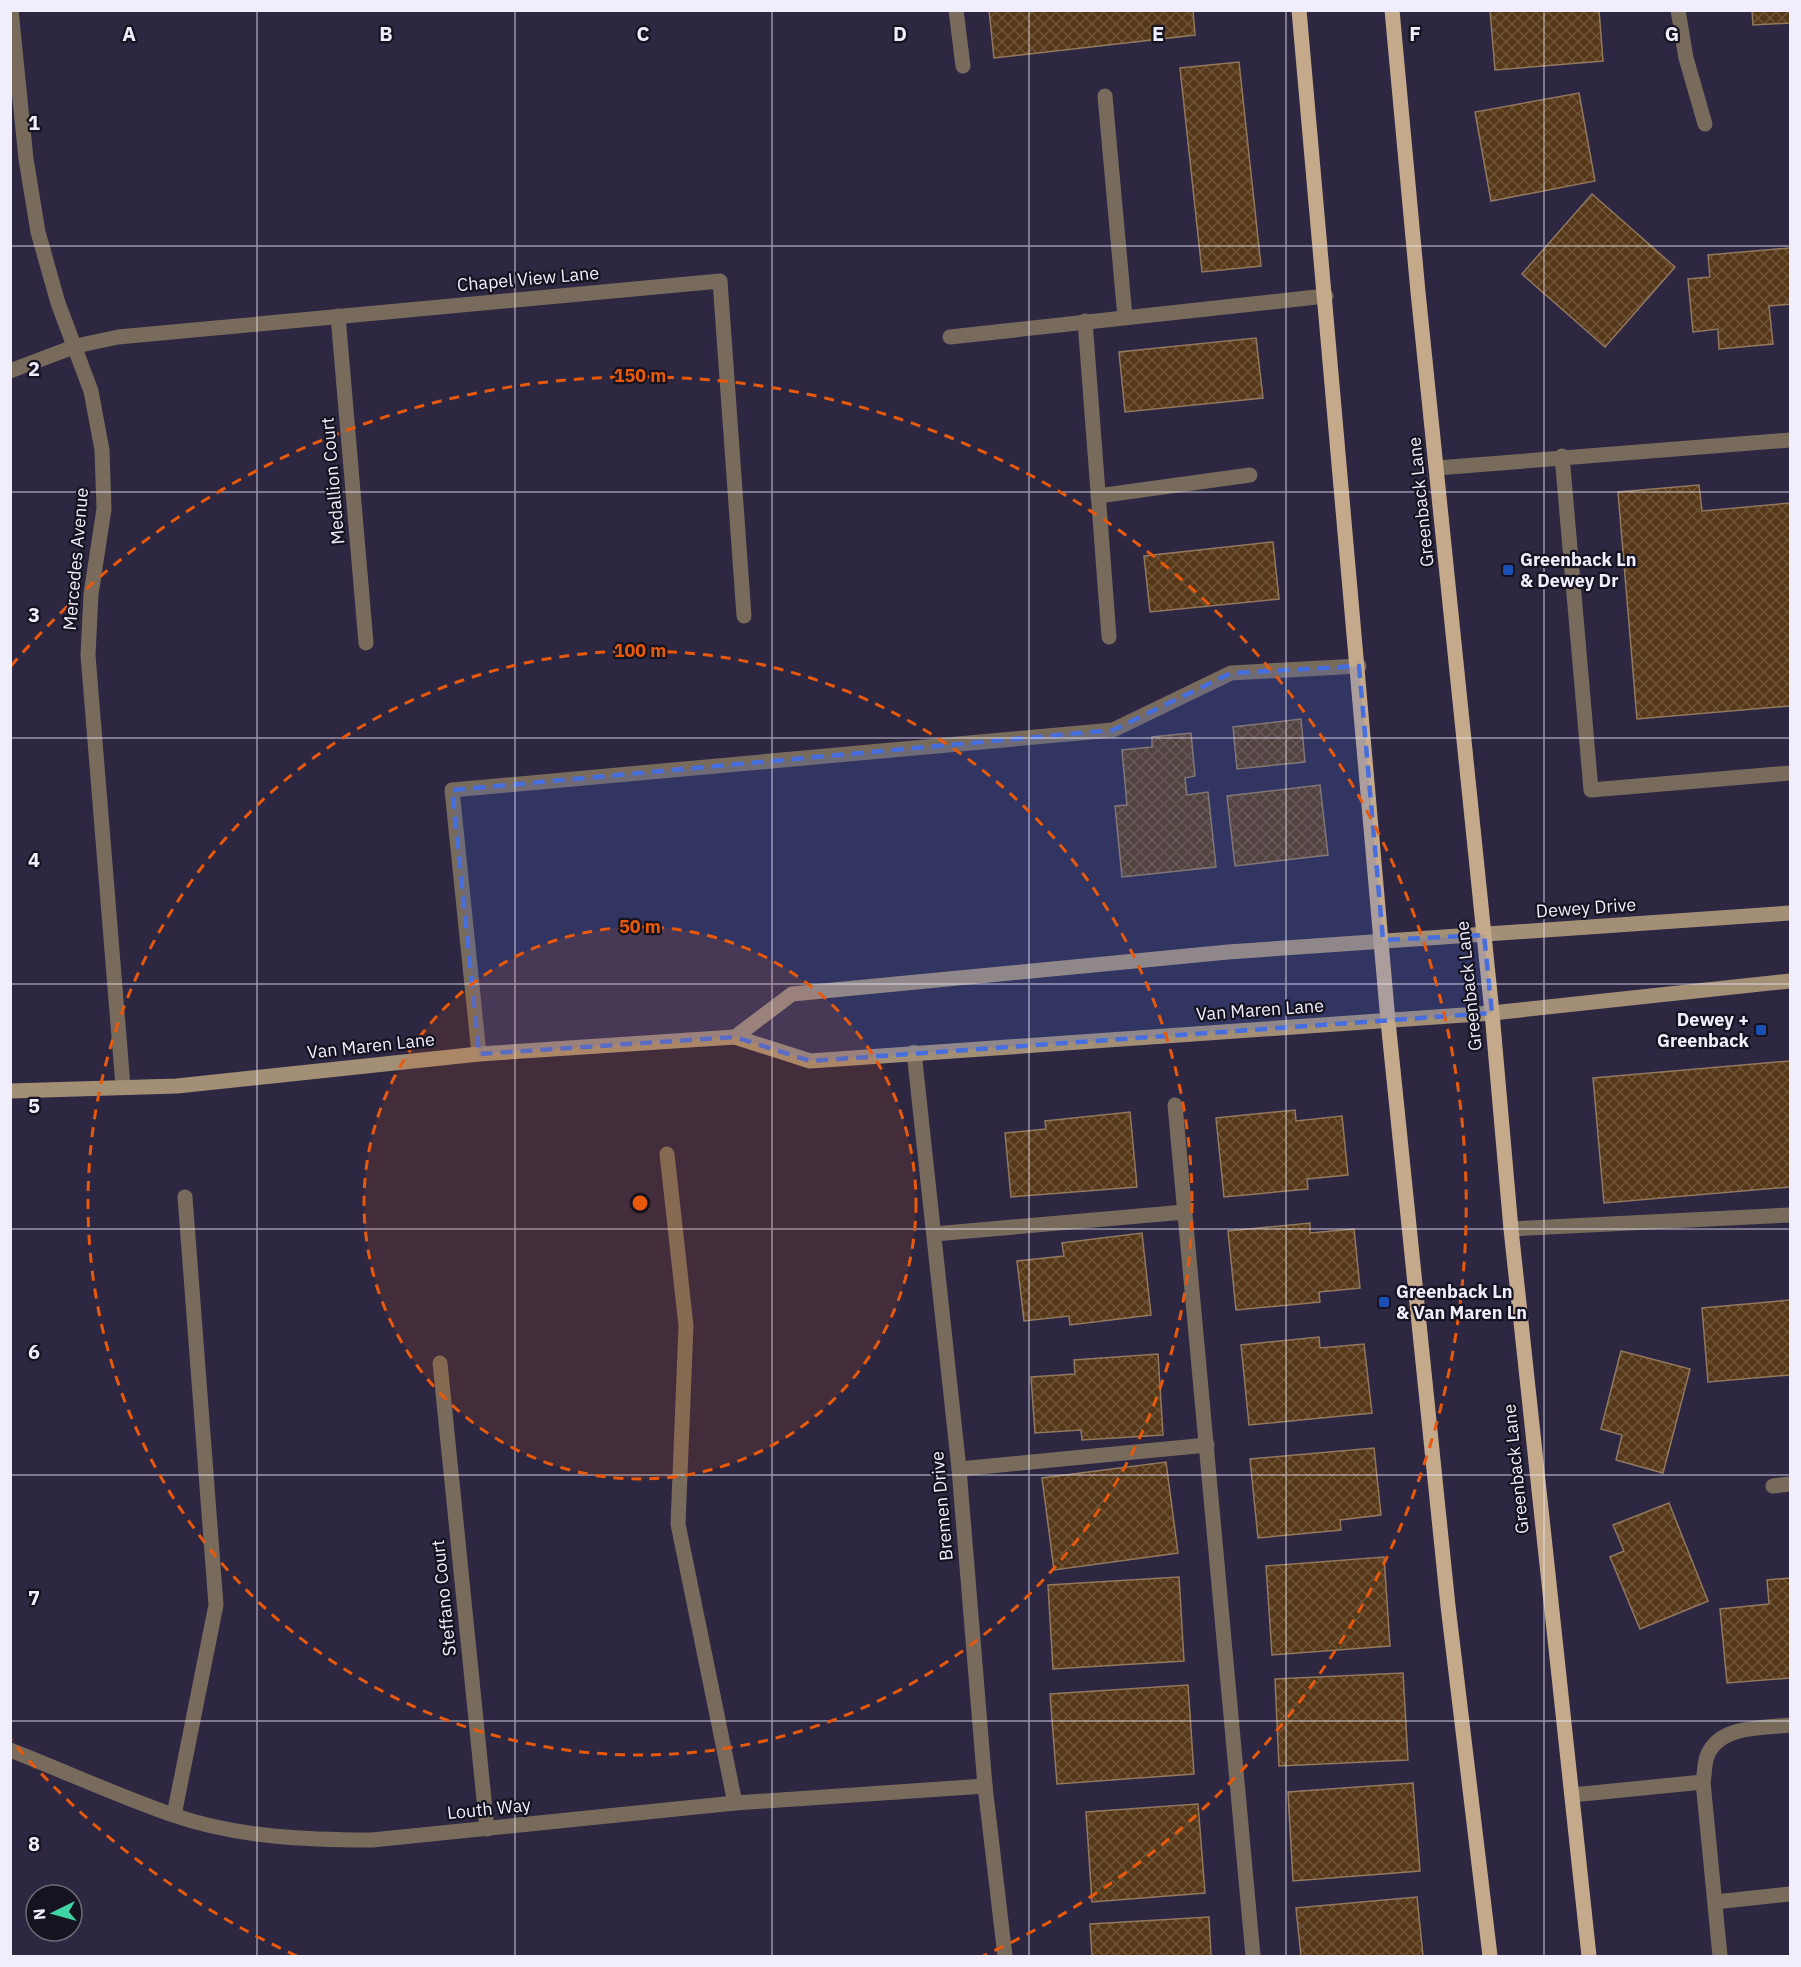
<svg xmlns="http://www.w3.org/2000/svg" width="1801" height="1967" viewBox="0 0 1801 1967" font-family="'IBM Plex Sans',sans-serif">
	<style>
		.building { fill: url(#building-cross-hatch); stroke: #92785f; stroke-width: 1.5 }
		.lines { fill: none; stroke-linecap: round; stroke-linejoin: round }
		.service { stroke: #786b5c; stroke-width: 15 }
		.minor { stroke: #786b5c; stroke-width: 15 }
		.secondary { stroke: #a38e76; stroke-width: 15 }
		.primary { stroke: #c4a98a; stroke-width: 15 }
		.marked { fill: #476edf; fill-opacity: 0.2; stroke: #476edf; stroke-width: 4.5; stroke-dasharray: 12 8; stroke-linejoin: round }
		.grid { fill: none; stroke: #f0eefc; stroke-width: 1.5; stroke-opacity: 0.55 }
		.ring { fill: none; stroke: #e8590c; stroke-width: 3; stroke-dasharray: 10 8 }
		.transit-dot { fill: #1a4fb4; stroke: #15131f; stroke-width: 2 }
		.labels { text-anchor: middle; stroke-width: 4.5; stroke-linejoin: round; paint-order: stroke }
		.street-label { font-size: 18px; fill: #f0eefc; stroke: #15131f }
		.poi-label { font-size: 18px; font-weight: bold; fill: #f0eefc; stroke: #15131f; text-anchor: start }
		.grid-label { font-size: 20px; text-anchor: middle; font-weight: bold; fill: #f0eefc; stroke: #15131f; stroke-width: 4.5; stroke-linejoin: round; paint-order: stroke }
		.centre { fill: #e8590c; stroke: #15131f; stroke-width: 3 }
		.ring-label { font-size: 18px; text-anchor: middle; font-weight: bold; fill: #e8590c; stroke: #15131f; stroke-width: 4.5; stroke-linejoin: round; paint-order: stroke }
	</style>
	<defs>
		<pattern id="building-cross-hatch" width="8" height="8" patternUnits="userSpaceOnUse" patternTransform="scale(1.5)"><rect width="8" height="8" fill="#563818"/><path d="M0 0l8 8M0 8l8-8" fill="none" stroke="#6f553a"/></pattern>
	</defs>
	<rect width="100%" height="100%" fill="#2d2742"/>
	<g class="building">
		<path d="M989 10H1193L1195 35 994 58Z"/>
		<path d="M1490 10H1599L1603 61 1495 70Z"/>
		<path d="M1752 10H1790V23L1753 25Z"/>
		<path d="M1239 62 1261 266 1202 272 1180 68Z"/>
		<path d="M1579 93 1595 181 1491 201 1475 112Z"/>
		<path d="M1592 194 1675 267 1605 347 1522 274Z"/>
		<path d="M1790 248V304L1769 306 1773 344 1719 349 1718 329 1693 332 1688 279 1710 277 1708 255Z"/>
		<path d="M1256 338 1263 398 1125 412 1119 352Z"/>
		<path d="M1699 485 1702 511 1790 503V706L1637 719 1618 492Z"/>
		<path d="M1273 542 1279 599 1150 612 1144 556Z"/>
		<path d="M1301 719 1305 762 1237 769 1233 727Z"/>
		<path d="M1191 733 1195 776 1185 778 1187 795 1208 792 1216 867 1122 877 1115 806 1127 805 1122 750 1152 747V737Z"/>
		<path d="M1320 785 1328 855 1235 866 1227 796Z"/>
		<path d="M1790 1061V1187L1604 1203 1593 1078Z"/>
		<path d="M1295 1110 1296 1121 1342 1116 1348 1175 1307 1179 1308 1189 1224 1197 1216 1118Z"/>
		<path d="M1130 1112 1137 1187 1011 1197 1005 1133 1046 1129 1045 1121Z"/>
		<path d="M1310 1223V1233L1354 1229 1360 1288 1319 1292 1320 1302 1236 1310 1228 1231Z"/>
		<path d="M1142 1233 1151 1315 1070 1325 1069 1316 1024 1321 1017 1261 1064 1256 1062 1243Z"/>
		<path d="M1790 1300V1375L1708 1382 1702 1308Z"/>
		<path d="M1319 1337 1320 1348 1364 1344 1372 1413 1249 1425 1241 1345Z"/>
		<path d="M1621 1351 1690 1369 1663 1473 1616 1460 1622 1435 1601 1429Z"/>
		<path d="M1158 1354 1163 1435 1082 1440 1081 1430 1035 1433 1031 1377 1075 1374 1074 1360Z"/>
		<path d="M1374 1448 1381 1515 1340 1520 1341 1530 1258 1538 1250 1459Z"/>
		<path d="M1166 1462 1178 1553 1054 1570 1042 1478Z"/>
		<path d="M1669 1503 1708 1601 1640 1629 1610 1557 1624 1551 1613 1525Z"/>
		<path d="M1384 1557 1390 1646 1272 1655 1266 1566Z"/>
		<path d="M1179 1577 1184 1661 1053 1669 1048 1585Z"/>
		<path d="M1790 1578V1678L1727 1683 1720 1609 1769 1604 1767 1580Z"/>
		<path d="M1403 1673 1408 1760 1279 1766 1275 1679Z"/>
		<path d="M1188 1685 1194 1774 1057 1784 1050 1694Z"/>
		<path d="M1413 1783 1420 1871 1293 1881 1288 1792Z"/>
		<path d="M1198 1804 1205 1893 1092 1902 1086 1812Z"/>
		<path d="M1417 1897 1423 1956H1301L1296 1908Z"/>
		<path d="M1209 1917 1211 1956H1092L1090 1924Z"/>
	</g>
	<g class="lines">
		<g class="service">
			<path d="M956 10 963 66"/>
			<path d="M1105 96 1125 317"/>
			<path d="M1085 321 1109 637"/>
			<path d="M950 337 1326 296"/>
			<path d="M1562 456 1591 790 1790 773"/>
			<path d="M1437 468 1790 440"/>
			<path d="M1098 496 1250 475"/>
			<path d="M1175 1105 1253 1956"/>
			<path d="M1511 1229 1790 1215"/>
			<path d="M934 1234 1185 1212"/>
			<path d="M959 1469 1207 1445"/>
			<path d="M1572 1795 1703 1782"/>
			<path d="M1715 1902 1790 1894"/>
			<path d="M1720 1956 1703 1782C1705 1774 1704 1761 1708 1754 1721 1725 1764 1728 1790 1725"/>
		</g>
		<g class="minor">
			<path d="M11 10 26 159 38 232 58 303 91 391 102 450 104 509 91 594 88 655 123 1086"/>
			<path d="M1678 10 1686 58 1705 124"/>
			<path d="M338 316 366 643"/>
			<path d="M10 371 76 346 118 337 720 281 744 616"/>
			<path d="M914 1052 959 1469 985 1786 1005 1956"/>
			<path d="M479 1054 452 790 1113 730 1231 673 1359 666"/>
			<path d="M667 1154 686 1326 678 1524 735 1803"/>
			<path d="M440 1363 487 1829"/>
			<path d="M1773 1486 1790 1484"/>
			<path d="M10 1750C64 1771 118 1796 173 1815 236 1837 306 1840 372 1840L735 1803 985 1786"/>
			<path d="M174 1815 216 1605 185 1197"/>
		</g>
		<g class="secondary">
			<path d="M735 1037 792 994 1228 952 1790 913"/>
			<path d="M10 1091 177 1086 479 1054 735 1037 810 1061 1492 1013 1790 981"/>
		</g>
		<g class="primary">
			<path d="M1299 10 1388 1021 1448 1606 1490 1956"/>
			<path d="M1392 10 1418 292 1492 1013 1511 1229 1589 1956"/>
		</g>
	</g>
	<path class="marked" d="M1359 666 1383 940 1484 935 1492 1013 810 1061 735 1037 479 1054 452 790 1113 730 1231 673Z"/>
	<path class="grid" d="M257 10V1956M515 10V1956M772 10V1956M1029 10V1956M1286 10V1956M1544 10V1956M10 246H1790M10 492H1790M10 738H1790M10 984H1790M10 1229H1790M10 1475H1790M10 1721H1790"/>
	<circle cx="640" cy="1203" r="276" fill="#e8590c" fill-opacity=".12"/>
	<g class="ring">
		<circle cx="640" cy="1203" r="276"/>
		<circle cx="640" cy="1203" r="552"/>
		<path d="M297 1956A827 827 0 0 1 11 1740M11 666A827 827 0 1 1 983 1956"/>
	</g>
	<g class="transit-dot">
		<rect x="1502" y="564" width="12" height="12" rx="3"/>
		<rect x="1755" y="1024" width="12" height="12" rx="3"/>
		<rect x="1378" y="1296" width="12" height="12" rx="3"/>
	</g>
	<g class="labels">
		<g class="street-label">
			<text transform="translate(528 279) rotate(-5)" y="6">Chapel View Lane</text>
			<text transform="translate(333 481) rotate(-95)" y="6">Medallion Court</text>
			<text transform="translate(1421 502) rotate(-96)" y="6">Greenback Lane</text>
			<text transform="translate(76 559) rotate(-85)" y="6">Mercedes Avenue</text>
			<text transform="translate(1586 908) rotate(-4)" y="6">Dewey Drive</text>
			<text transform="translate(1469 986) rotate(-96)" y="6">Greenback Lane</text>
			<text transform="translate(1260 1010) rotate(-4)" y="6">Van Maren Lane</text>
			<text transform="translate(371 1046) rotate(-6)" y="6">Van Maren Lane</text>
			<text transform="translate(1516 1469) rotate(-96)" y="6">Greenback Lane</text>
			<text transform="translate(942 1506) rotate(-95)" y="6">Bremen Drive</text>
			<text transform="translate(444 1598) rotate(-96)" y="6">Steffano Court</text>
			<text transform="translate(489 1809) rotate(-6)" y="6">Louth Way</text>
		</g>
		<g class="poi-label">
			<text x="1520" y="566">Greenback Ln<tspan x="1520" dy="21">&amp; Dewey Dr</tspan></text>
			<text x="1749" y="1026" text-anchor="end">Dewey +<tspan x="1749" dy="21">Greenback</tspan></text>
			<text x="1396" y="1298">Greenback Ln<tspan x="1396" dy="21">&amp; Van Maren Ln</tspan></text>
		</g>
	</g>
	<g class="grid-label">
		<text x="129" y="41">A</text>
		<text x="386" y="41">B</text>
		<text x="643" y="41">C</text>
		<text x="900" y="41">D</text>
		<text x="1158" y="41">E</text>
		<text x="1415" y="41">F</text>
		<text x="1672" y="41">G</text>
		<text x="34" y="130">1</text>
		<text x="34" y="376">2</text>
		<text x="34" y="622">3</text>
		<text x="34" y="867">4</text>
		<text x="34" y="1113">5</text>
		<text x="34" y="1359">6</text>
		<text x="34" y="1605">7</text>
		<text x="34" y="1851">8</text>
	</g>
	<circle cx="640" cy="1203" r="9" class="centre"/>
	<g class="ring-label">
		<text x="640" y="382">150 m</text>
		<text x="640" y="657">100 m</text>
		<text x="640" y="933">50 m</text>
	</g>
	<rect width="1801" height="1967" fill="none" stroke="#f0eefc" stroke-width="24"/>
	<g transform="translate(54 1913) rotate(265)"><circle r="28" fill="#15131f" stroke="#6d6b77" stroke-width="1.5"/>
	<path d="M0-4.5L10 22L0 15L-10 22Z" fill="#3ed4a3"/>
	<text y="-9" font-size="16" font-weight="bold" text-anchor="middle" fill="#f0eefc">N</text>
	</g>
</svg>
